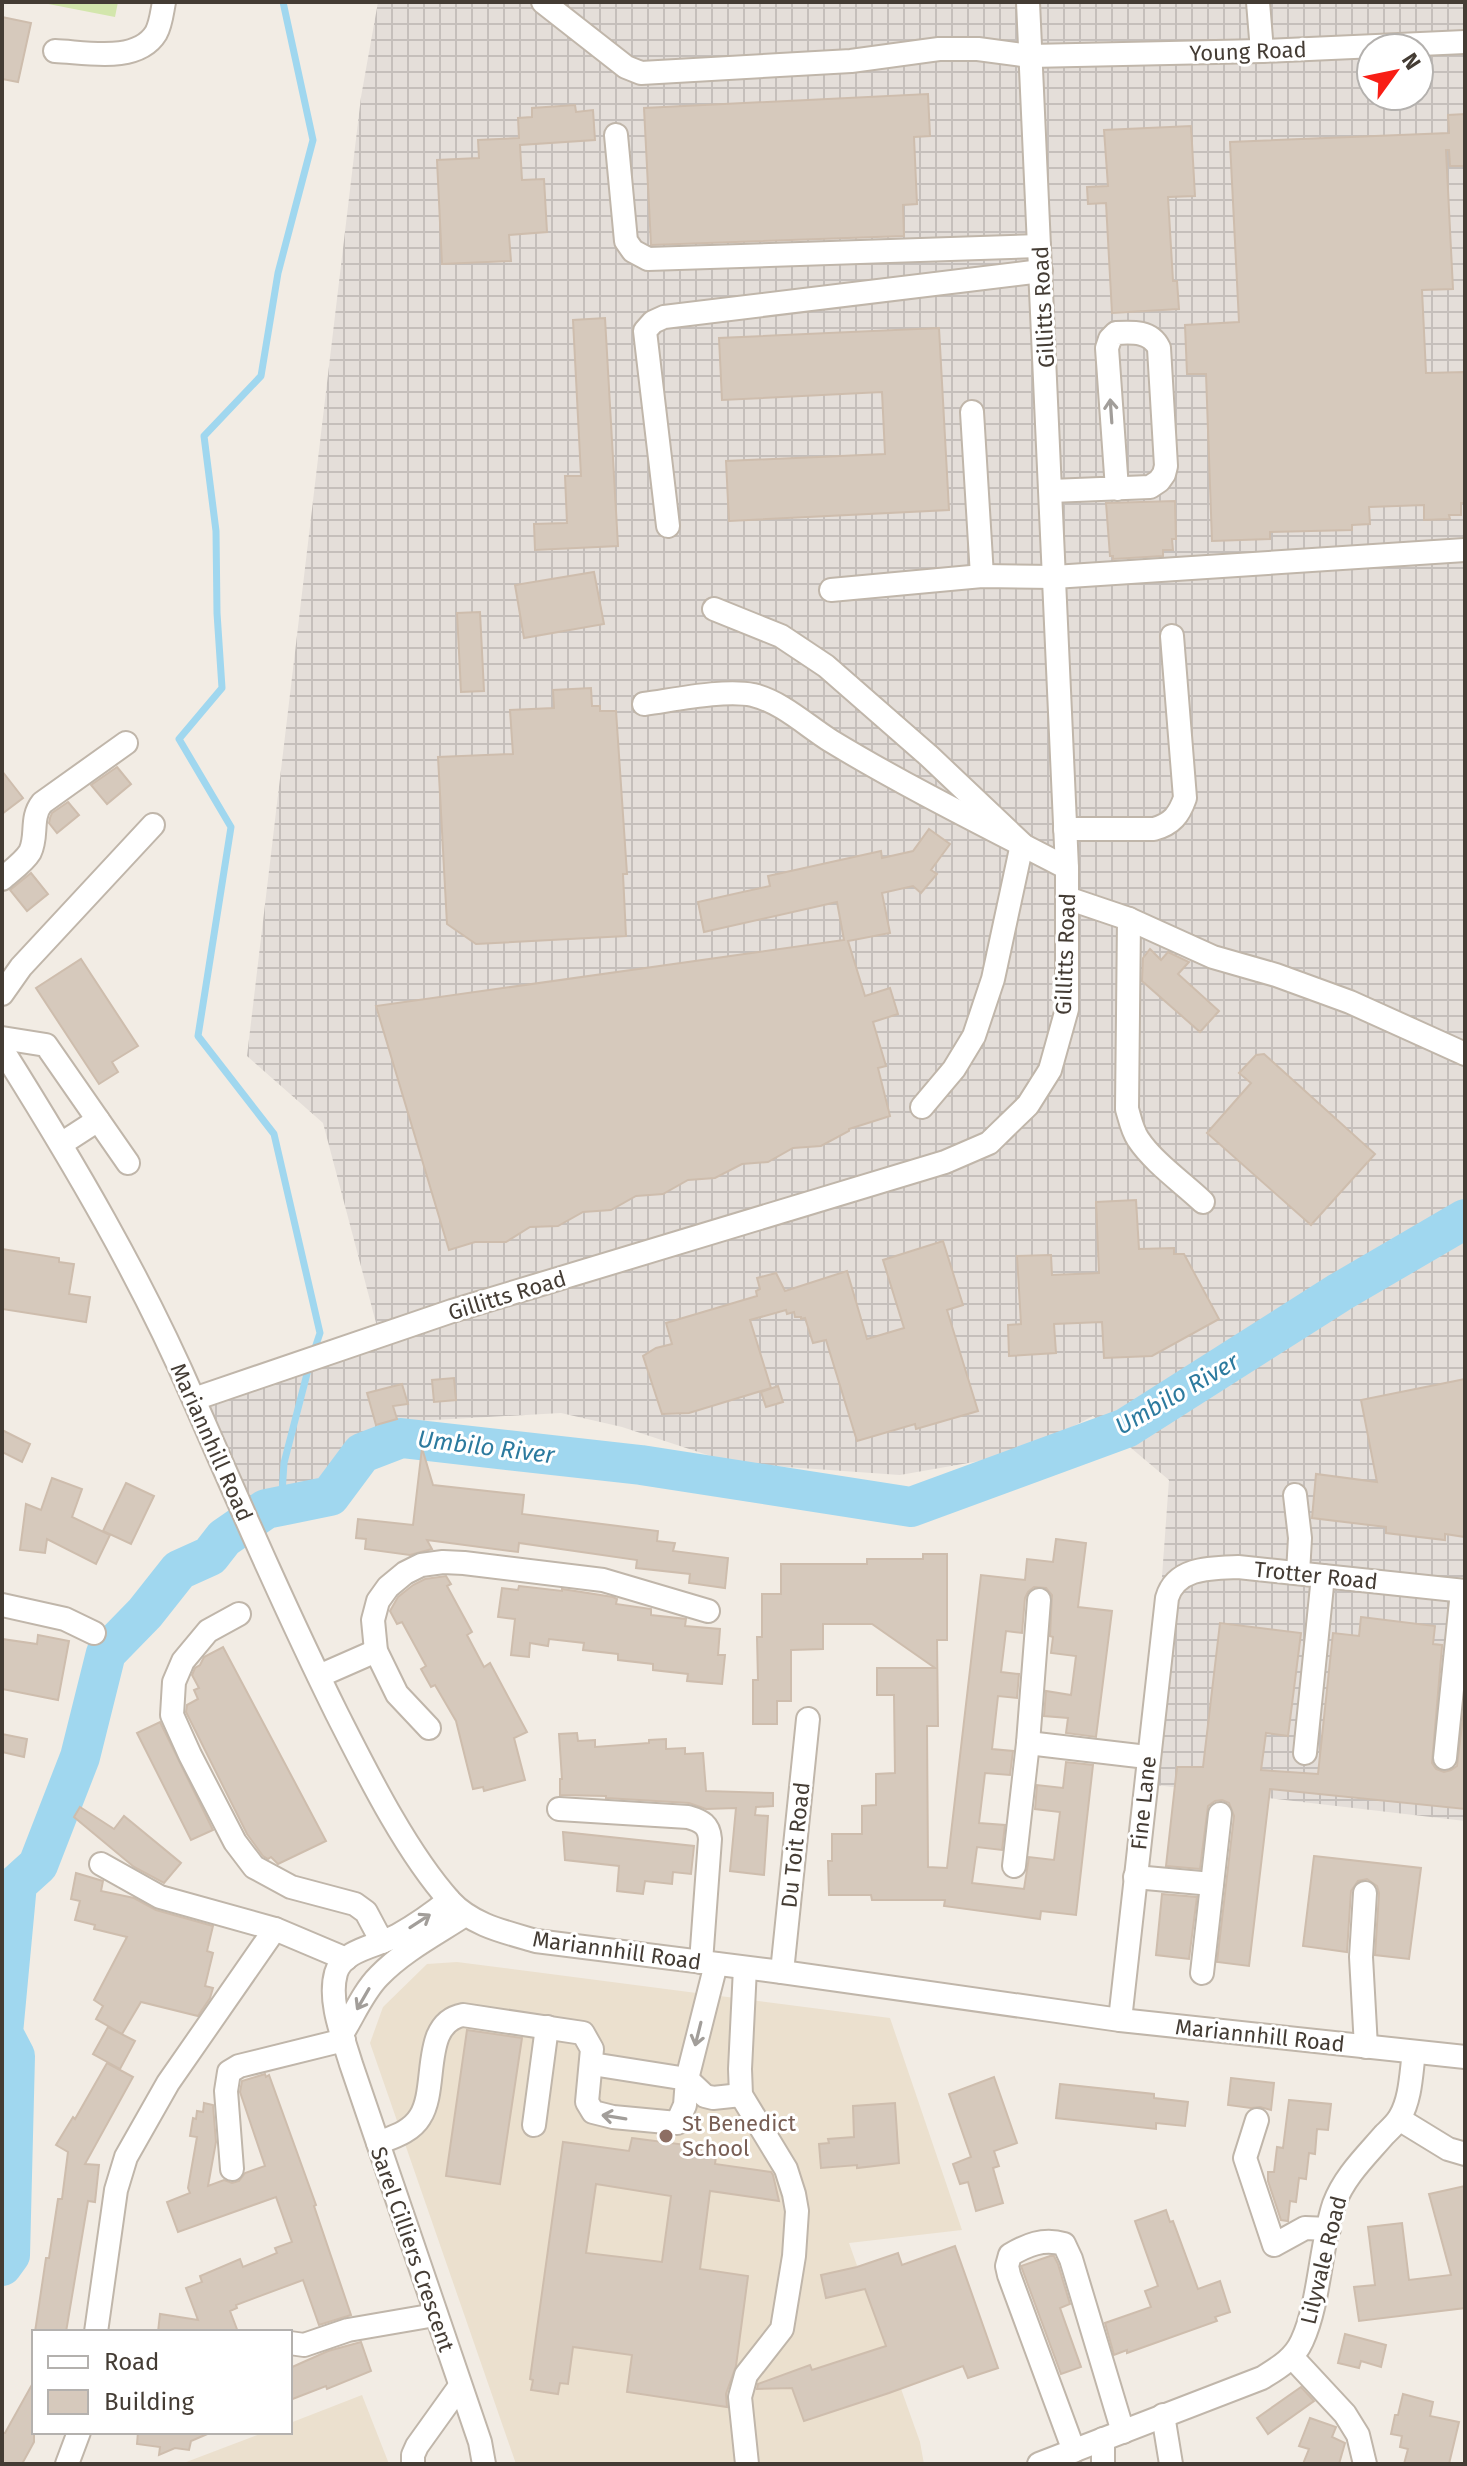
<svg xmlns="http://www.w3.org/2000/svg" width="1467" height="2466" viewBox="0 0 1467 2466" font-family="'Fira Sans',sans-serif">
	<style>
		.industrial { fill: url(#industrial-grid); fill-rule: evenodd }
		.education { fill: #ebe0ce }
		.green { fill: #d3e6ac }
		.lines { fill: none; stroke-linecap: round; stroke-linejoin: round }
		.stream { stroke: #a0d7ef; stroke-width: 7 }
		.river { stroke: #a0d7ef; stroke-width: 40 }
		.building { fill: #d6c9bc; stroke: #cebdad; stroke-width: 2; fill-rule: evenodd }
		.minor-casing { stroke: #c0b6aa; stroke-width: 26 }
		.minor { stroke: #fff; stroke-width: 22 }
		.oneway { stroke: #a29e9a }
		.education-dot { fill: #8d6e63; stroke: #fff; stroke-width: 3 }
		.labels { text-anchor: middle; stroke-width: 6; stroke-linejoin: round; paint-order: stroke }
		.street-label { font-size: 22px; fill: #443c34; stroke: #fff }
		.education-label { font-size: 22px; fill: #785e54; stroke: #fff; text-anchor: start }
		.water-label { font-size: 24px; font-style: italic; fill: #2c7a9e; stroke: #fff }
	</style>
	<defs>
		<pattern id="industrial-grid" width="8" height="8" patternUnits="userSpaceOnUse" patternTransform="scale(2)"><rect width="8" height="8" fill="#e4ded9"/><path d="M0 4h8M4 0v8" fill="none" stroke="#c5bfbb"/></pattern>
	</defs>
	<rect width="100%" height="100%" fill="#f2ece4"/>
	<path class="industrial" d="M378 2H1465V1821L1147 1784 1169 1480 1093 1416 1020 1454 900 1475 732 1463 622 1427 561 1413 397 1422 350 1440 313 1485 245 1516 195 1399 380 1338 323 1123 247 1056 361 97ZM1371 48H1419V96H1371Z"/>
	<g class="education">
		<path d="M457 1962 890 2018 962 2230 849 2243 920 2442 924 2464H516L370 2043 383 2007 427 1964Z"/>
		<path d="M362 2395 389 2464H181L265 2432H290V2423Z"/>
	</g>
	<path class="green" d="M38 2H118L115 17Z"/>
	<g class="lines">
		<g class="stream">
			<path d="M283 2 313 140 278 273 261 376 204 436 216 531 217 613 222 688 179 739 231 827 198 1036 274 1134 320 1333 313 1354"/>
			<path d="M266 1509 282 1493 284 1463 309 1366"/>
		</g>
		<path class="river" d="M2 2266 10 2255 15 2056 3 2033 17 1884 38 1865 80 1757 106 1653 145 1613 179 1570 210 1556 224 1538 266 1509 330 1496 362 1453 401 1438 641 1465 911 1507 1126 1428 1340 1292 1465 1219"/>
	</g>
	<g class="building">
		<path d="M2 17 31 23 18 82 2 79Z"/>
		<path d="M928 94 930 136 914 137 917 204 903 205 904 236 651 245 644 108Z"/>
		<path d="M575 105 576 112 593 110 595 140 520 145 522 180 544 179 547 232 509 235 511 261 442 264 437 160 479 158 478 140 519 138 518 118 532 117V108Z"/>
		<path d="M1465 114V166H1450L1449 150H1446L1453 289 1422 290 1426 373 1465 372V503H1461V515H1449L1450 519 1424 520V505L1369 507 1370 524 1352 525V530L1270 532V539L1212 541 1206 374H1187L1185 325 1239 322 1230 142 1449 133 1448 115Z"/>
		<path d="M1191 126 1195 196 1168 197 1173 281H1177L1179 309 1112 313 1106 203 1088 204 1087 187 1108 186 1104 130Z"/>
		<path d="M605 318 618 546 535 550 534 524 567 523 565 476H581L573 320Z"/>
		<path d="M939 328 949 510 729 521 726 461 885 454 882 392 722 400 719 338Z"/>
		<path d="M1175 501 1176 539H1172L1173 550H1163V556L1113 559V556H1110L1106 503Z"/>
		<path d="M594 572 604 624 524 638 515 585Z"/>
		<path d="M480 612 484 691 461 692 457 613Z"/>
		<path d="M591 688 592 706H600V711H616L627 874H623L626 936 476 944 447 924 438 757 513 754 510 710 554 708 553 690Z"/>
		<path d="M117 767 131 784 107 804 91 785Z"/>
		<path d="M2 771 23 798 2 814Z"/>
		<path d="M68 802 79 815 57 833 49 823 50 818 52 813Z"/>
		<path d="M929 829 950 844 931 870 937 874 921 893 913 886 882 893 890 933 848 941 865 996 890 988 898 1014 873 1022 886 1066 878 1068 890 1116 849 1129V1131L821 1146 793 1148 768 1162 742 1164 715 1178 688 1180 663 1194 636 1196 611 1210 583 1212 558 1226 530 1227 506 1242H475L449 1250 376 1006 844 940 837 902 704 932 698 902 770 886 768 876 881 851 882 858 913 851Z"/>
		<path d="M31 873 48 894 27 911 10 890Z"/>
		<path d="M1150 949 1161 960 1168 952 1189 962 1178 974 1219 1011 1200 1032 1142 981 1143 958Z"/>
		<path d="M81 959 138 1046 112 1062 118 1072 99 1084 36 988Z"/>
		<path d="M1264 1054 1375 1154 1311 1225 1207 1133 1251 1083 1239 1073 1256 1055Z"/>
		<path d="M1136 1200 1139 1249 1174 1248V1254H1184L1219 1319 1152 1356 1104 1358 1102 1322 1054 1324 1056 1353 1009 1356 1008 1325 1021 1324 1017 1256 1051 1255 1052 1275 1099 1273 1096 1202Z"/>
		<path d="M943 1241 963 1305 947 1310 978 1411 916 1429 915 1424 857 1441 826 1340 813 1343 805 1318 801 1319V1317H795L794 1312 787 1314 786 1310 750 1320 771 1388 689 1413 662 1414 643 1356 656 1348 672 1344 666 1323 757 1296 756 1291 760 1289 757 1278 776 1273 785 1291 847 1271 867 1339 904 1328 883 1260Z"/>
		<path d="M2 1249 59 1258V1262L74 1264 69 1294 90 1297 86 1322 2 1309Z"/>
		<path d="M454 1378 456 1400 434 1402 432 1380Z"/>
		<path d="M1465 1379V1537L1445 1534V1540L1386 1533V1527L1312 1518 1316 1474 1377 1482 1361 1400Z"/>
		<path d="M402 1384 408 1404 393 1406 397 1419 376 1425 367 1393Z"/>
		<path d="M778 1386 783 1402 766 1407 761 1392Z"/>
		<path d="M2 1430 30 1444 22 1462 2 1452Z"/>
		<path d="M422 1448 433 1485 524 1495 522 1514 658 1531 657 1541 675 1543 673 1551 728 1558 725 1588 689 1583 690 1574 636 1568 637 1560 519 1543 518 1552 427 1540 432 1549 410 1555 365 1549 366 1539 356 1538 358 1519 413 1525Z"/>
		<path d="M52 1478 82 1489 72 1517 110 1535 96 1564 47 1539 45 1553 20 1550 26 1504 41 1510Z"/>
		<path d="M126 1483 154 1496 131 1544 103 1531Z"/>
		<path d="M1056 1539 1086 1543 1078 1607 1112 1611 1096 1737 1066 1733 1068 1718 1044 1716 1046 1691 1071 1695 1076 1656 1051 1653 1053 1637 1050 1636 1052 1595 1046 1588 1034 1587 1028 1592 1025 1598 1022 1633 1006 1631 1001 1672 1019 1674 1017 1698 998 1696 992 1749 1013 1751 1010 1775 985 1773 979 1823 1005 1825 1002 1850 977 1847 972 1883 1024 1889 1029 1857 1054 1860 1060 1812 1035 1809 1037 1785 1063 1788 1066 1762 1093 1765 1076 1915 1041 1911 1040 1919 944 1906 945 1900H872L871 1895H829L828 1861H832V1834H862V1806L876 1805V1774L895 1773 894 1695H877V1668H935L872 1624H823V1649L791 1650V1701H777V1724H753V1680H758L757 1637H762V1594H781V1564H867V1559H923V1554H947V1640H937L938 1726H927L928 1867 947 1868 981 1575 1025 1580 1027 1559 1053 1562Z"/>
		<path d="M446 1576 451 1584 447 1586 472 1632 467 1635 484 1667 490 1663 527 1732 514 1738 525 1780 484 1791 483 1787 473 1789 456 1721 435 1685 431 1687 421 1669 426 1666 402 1622 397 1624 390 1611 398 1597 413 1585 425 1579Z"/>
		<path d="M519 1586 562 1591V1589L613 1597 617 1599 616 1604 651 1609V1615L686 1619 685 1626 720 1629 718 1655H725L722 1684 687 1681 688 1674 653 1670V1664L618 1660V1654L583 1650 584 1643 549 1639 548 1646 530 1643 529 1657 511 1655 515 1619 498 1617 502 1588 518 1590Z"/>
		<path d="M1361 1617 1435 1626 1433 1644 1442 1645V1647L1432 1763 1436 1769 1444 1772 1451 1770 1457 1766 1465 1700V1809L1270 1789 1249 1966 1217 1962 1234 1816 1229 1803 1222 1800 1215 1801 1208 1806 1200 1869 1166 1866 1177 1767H1203L1220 1623 1301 1633 1288 1736 1266 1733 1261 1770 1318 1774 1333 1633 1359 1636Z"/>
		<path d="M38 1635 69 1641 58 1700 2 1689V1639L37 1644Z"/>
		<path d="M223 1647 326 1841 278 1864 271 1857 268 1859 263 1856 247 1834 186 1712 187 1705 198 1699 194 1690 199 1688 192 1675 195 1668 200 1665 204 1657Z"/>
		<path d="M160 1722 213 1830 191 1840 137 1733Z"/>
		<path d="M577 1733 578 1741 595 1740V1747L649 1743V1740L666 1739V1749L685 1748V1754L703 1753 706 1791 773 1793V1806L756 1807 755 1815 768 1816 764 1875 730 1871 736 1808 706 1809 689 1803 606 1798V1796L560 1795V1779H562L559 1734Z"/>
		<path d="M2 1734 27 1739 24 1757 2 1752Z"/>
		<path d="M80 1807 114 1829 124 1816 181 1863 164 1883 134 1867 74 1817Z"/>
		<path d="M563 1832 694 1846 691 1874 673 1872 672 1884 645 1881 643 1894 617 1891 619 1866 565 1860Z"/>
		<path d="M1314 1856 1421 1868 1409 1959 1375 1955 1379 1893 1377 1886 1367 1879 1358 1881 1351 1891 1347 1952 1303 1946Z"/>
		<path d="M76 1873 103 1881 101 1891 134 1898 156 1910 213 1926 207 1951 213 1953 205 1986 213 1988 210 1998 198 2016 141 2002 122 2034 96 2019 103 2006 94 2000 127 1937 94 1929 95 1925 75 1920 80 1901 71 1899Z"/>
		<path d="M1162 1894 1197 1897 1189 1959 1156 1955Z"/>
		<path d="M108 2027 135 2041 120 2069 93 2054Z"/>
		<path d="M467 2030 522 2038 500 2184 446 2176Z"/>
		<path d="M107 2063 133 2077 85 2164 99 2165 95 2202 88 2201 66 2332H35L46 2258H49L58 2199H62L68 2152 56 2145 73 2117 75 2119Z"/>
		<path d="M265 2074 266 2077 269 2075 316 2205 314 2206 351 2315 319 2325 303 2280 236 2305 237 2308 230 2311 238 2332H158L160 2314 198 2320 186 2288 202 2282 200 2276 240 2259 243 2267 277 2253 275 2248 292 2242 276 2197 178 2232 167 2202 190 2193 188 2188 197 2137 190 2136 193 2118 196 2119 197 2111 203 2112 204 2103 213 2105 216 2142 208 2186 224 2180 232 2183 239 2181 245 2173 265 2166 240 2092 242 2081Z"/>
		<path d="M994 2077 1017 2143 994 2151 999 2166 993 2168 1003 2203 976 2211 968 2182 960 2184 953 2164 971 2157 949 2094Z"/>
		<path d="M1231 2078 1274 2083 1271 2110 1260 2107 1251 2108 1228 2105Z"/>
		<path d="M1060 2084 1154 2094V2098L1188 2102 1185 2126 1156 2123V2129L1056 2118Z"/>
		<path d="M1289 2100 1331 2104 1328 2130 1317 2129 1315 2154 1309 2153 1306 2179 1299 2178 1296 2202 1290 2201 1288 2221 1281 2220 1268 2181V2172H1274L1277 2147 1283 2148Z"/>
		<path d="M895 2103 899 2163 857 2168V2165L821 2168 819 2144 829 2143 828 2139 854 2137 853 2106Z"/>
		<path d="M632 2138 717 2149 715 2164 771 2172 773 2175 779 2201 710 2191 700 2269 748 2276 736 2366 726 2394 727 2407 627 2392 632 2355 573 2347 568 2384 560 2383 558 2394 531 2390 533 2380 530 2379 563 2142 629 2151ZM596 2184 671 2196 662 2262 586 2253Z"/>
		<path d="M1465 2186V2308L1359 2321 1354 2287 1375 2285 1368 2227 1402 2223 1409 2280 1451 2275 1429 2194Z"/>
		<path d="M1166 2210 1170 2222 1173 2221 1198 2289 1220 2281 1230 2312 1215 2317 1217 2321 1127 2353V2350L1114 2355 1105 2323 1151 2307 1145 2291 1158 2286 1135 2221Z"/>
		<path d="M955 2246 998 2368 968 2378 963 2366 889 2393 804 2421 792 2388 757 2389 758 2384 810 2365 812 2370 886 2346 865 2289 826 2298 821 2275 857 2267 898 2253 902 2265Z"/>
		<path d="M1050 2256H1054L1058 2264 1070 2304 1060 2308 1081 2367 1061 2374 1021 2266Z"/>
		<path d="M1345 2334 1386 2345 1381 2367 1361 2361 1359 2368 1338 2363Z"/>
		<path d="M361 2342 371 2371 327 2389 326 2386 290 2400V2368L328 2351Z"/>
		<path d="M34 2381V2442L22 2464H2V2433H5Z"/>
		<path d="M1301 2387 1314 2401 1268 2434 1257 2418Z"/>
		<path d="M1403 2394 1433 2402 1430 2416 1459 2422 1449 2464H1404L1408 2449 1400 2447 1402 2436 1391 2434 1395 2415H1398Z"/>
		<path d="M1310 2418 1336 2427 1332 2437 1345 2443 1339 2464H1303L1309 2449 1299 2446Z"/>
		<path d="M138 2432H212L191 2441 189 2450 175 2448 159 2455 160 2447 137 2444Z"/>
	</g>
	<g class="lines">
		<g class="minor-casing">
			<g id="minor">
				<path d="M543 2 626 67 641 73 851 61 939 49H978L1030 56 1262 51 1465 42"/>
				<path d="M1258 2 1262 51"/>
				<path d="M55 51C85 52 137 64 156 33 161 24 162 12 164 2"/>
				<path d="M616 135 626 241 633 251 648 259 1039 246"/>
				<path d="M972 412 982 576"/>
				<path d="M1051 491 1150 487 1159 481 1164 474 1166 466 1159 348C1151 331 1133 332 1116 333L1110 339 1107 348 1117 489"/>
				<path d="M668 526 645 331 653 322 664 317 1041 271"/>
				<path d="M831 590 982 576 1054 577 1465 550"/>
				<path d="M714 609 781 636 826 666 929 756 1022 844 993 979 974 1036 954 1069 922 1107"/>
				<path d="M644 704C674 700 724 689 753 695 782 702 807 726 831 741 907 787 988 827 1067 868"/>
				<path d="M1065 829H1154C1172 824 1179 815 1185 798L1172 636"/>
				<path d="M2 879C11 871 24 862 30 852 38 836 30 818 42 803L126 743"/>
				<path d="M1067 898 1129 919 1213 957 1276 975 1350 1002 1465 1054"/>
				<path d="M1129 919 1127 1109C1130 1119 1132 1130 1138 1139 1153 1162 1183 1183 1203 1202"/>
				<path d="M2 994 21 967 153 825"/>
				<path d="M2 1038 46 1045 128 1163"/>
				<path d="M2 1049C73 1162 141 1277 194 1400 240 1505 286 1611 337 1714 367 1773 406 1852 450 1901 472 1925 505 1932 536 1941L782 1972 1120 2020 1465 2057"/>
				<path d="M61 1144 98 1120"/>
				<path d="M194 1399 452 1311 945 1162 989 1143 1028 1105 1050 1070 1067 1009V868L1028 2"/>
				<path d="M1295 1495 1300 1538 1298 1573"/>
				<path d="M2 1605 65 1619 94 1633"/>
				<path d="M239 1614 208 1631 183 1661 174 1682 172 1715 190 1755 235 1842 254 1867 291 1887 355 1904 366 1912 382 1942"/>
				<path d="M319 1676 376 1651"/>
				<path d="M429 1728 397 1694 376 1651 373 1620 378 1601 388 1587 405 1573 421 1565 443 1562 464 1563 603 1580 708 1611"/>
				<path d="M1028 1743 1147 1757"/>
				<path d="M1305 1753 1323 1576"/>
				<path d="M1445 1758 1462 1591"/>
				<path d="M559 1809 688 1817C702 1821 709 1825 710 1839L701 1962"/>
				<path d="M101 1864 160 1897 275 1929 346 1959"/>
				<path d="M1014 1866 1028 1743 1039 1600"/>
				<path d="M1135 1877 1212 1884"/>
				<path d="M1365 1893 1361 1957 1366 2047"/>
				<path d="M449 1900C433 1913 416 1925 398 1935 379 1946 343 1949 336 1973 328 2001 343 2037 351 2064L480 2442 484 2464"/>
				<path d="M745 1968 740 2069 741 2095 786 2169 794 2194 797 2211 794 2256 782 2329 746 2375 740 2397 747 2464"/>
				<path d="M782 1972 808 1719"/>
				<path d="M1202 1973 1220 1814"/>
				<path d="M1120 2020 1167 1598C1176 1567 1211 1568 1238 1567L1465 1591"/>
				<path d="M342 2034C354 2015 363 1992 379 1976 403 1951 436 1934 465 1915"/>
				<path d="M592 2064 687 2079 705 2096 713 2098 741 2095"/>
				<path d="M1399 2119 1448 2149 1465 2154"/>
				<path d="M1257 2120 1245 2158 1274 2245 1305 2228 1329 2229"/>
				<path d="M534 2125 547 2027"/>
				<path d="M378 2143C393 2137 411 2132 420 2117 439 2088 420 2023 463 2015L583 2033 592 2049 587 2102 593 2112 613 2117 677 2123 685 2105 687 2079 716 1964"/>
				<path d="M232 2169 226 2091 229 2072 239 2066 344 2040"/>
				<path d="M96 2332 116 2190 126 2157 168 2083 275 1929"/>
				<path d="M290 2343 304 2345 348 2330 435 2315"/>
				<path d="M1292 2357 1345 2414 1358 2435 1365 2464"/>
				<path d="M1163 2415 1171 2464"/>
				<path d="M1103 2439V2464"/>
				<path d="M1074 2451 1009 2275 1007 2266 1010 2255C1027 2245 1043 2238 1064 2244L1071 2259 1123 2432"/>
				<path d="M67 2464 79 2432"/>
				<path d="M413 2464V2455L417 2446 460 2386"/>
				<path d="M1039 2464 1262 2378C1278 2368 1294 2359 1302 2341 1320 2302 1320 2246 1334 2204 1344 2177 1365 2157 1384 2135 1389 2130 1396 2124 1400 2117 1411 2098 1411 2073 1414 2052"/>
			</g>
		</g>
		<use href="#minor" class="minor"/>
	</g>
	<defs><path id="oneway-shaft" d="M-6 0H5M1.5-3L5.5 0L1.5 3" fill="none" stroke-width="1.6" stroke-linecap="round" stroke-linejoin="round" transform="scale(2)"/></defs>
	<g class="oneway">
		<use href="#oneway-shaft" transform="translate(1111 411) rotate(-94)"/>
		<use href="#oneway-shaft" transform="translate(420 1921) rotate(-33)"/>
		<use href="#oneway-shaft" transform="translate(363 1999) rotate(120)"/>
		<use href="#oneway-shaft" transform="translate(698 2034) rotate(104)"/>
		<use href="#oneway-shaft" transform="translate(614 2117) rotate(-171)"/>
	</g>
	<circle class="education-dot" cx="666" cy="2136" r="8"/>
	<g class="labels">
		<g class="street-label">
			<text transform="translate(1248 51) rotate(-2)" y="8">Young Road</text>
			<text transform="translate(1043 307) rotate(-93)" y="8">Gillitts Road</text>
			<text transform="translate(1065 954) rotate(-88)" y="8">Gillitts Road</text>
			<text transform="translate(507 1295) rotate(-17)" y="8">Gillitts Road</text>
			<text transform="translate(212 1442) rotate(66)" y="8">Mariannhill Road</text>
			<text transform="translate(1316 1575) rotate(6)" y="8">Trotter Road</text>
			<text transform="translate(1143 1803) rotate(-84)" y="8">Fine Lane</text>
			<text transform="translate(795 1845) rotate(-84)" y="8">Du Toit Road</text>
			<text transform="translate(617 1950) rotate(8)" y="8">Mariannhill Road</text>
			<text transform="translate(1260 2035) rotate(6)" y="8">Mariannhill Road</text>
			<text transform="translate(413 2249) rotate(71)" y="8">Sarel Cilliers Crescent</text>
			<text transform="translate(1323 2260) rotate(-76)" y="8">Lilyvale Road</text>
		</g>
		<g class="education-label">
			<text x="682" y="2131">St Benedict<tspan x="682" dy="25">School</tspan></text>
		</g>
		<g class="water-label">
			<text transform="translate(1177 1394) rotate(-30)" y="8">Umbilo River</text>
			<text transform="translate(486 1447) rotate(7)" y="8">Umbilo River</text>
		</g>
	</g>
	<rect width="1467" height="2466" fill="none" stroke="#443c34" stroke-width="8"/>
	<rect x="32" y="2330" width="260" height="104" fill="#ffffff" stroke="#b4b1ae" stroke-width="2"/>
	<rect x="48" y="2356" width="40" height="12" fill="#ffffff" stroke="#b4b1ae" stroke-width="2"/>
	<text x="104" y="2370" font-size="24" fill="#443c34">Road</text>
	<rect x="48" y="2390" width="40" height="24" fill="#d6c9bc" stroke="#b4b1ae" stroke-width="2"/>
	<text x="104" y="2410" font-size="24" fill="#443c34">Building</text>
	<g transform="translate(1395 72) rotate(57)"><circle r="38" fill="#ffffff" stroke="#b4b1ae" stroke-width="2"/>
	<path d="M0-6L14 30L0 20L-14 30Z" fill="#f81e15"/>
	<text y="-12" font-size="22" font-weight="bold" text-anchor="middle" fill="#443c34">N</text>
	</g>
</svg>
